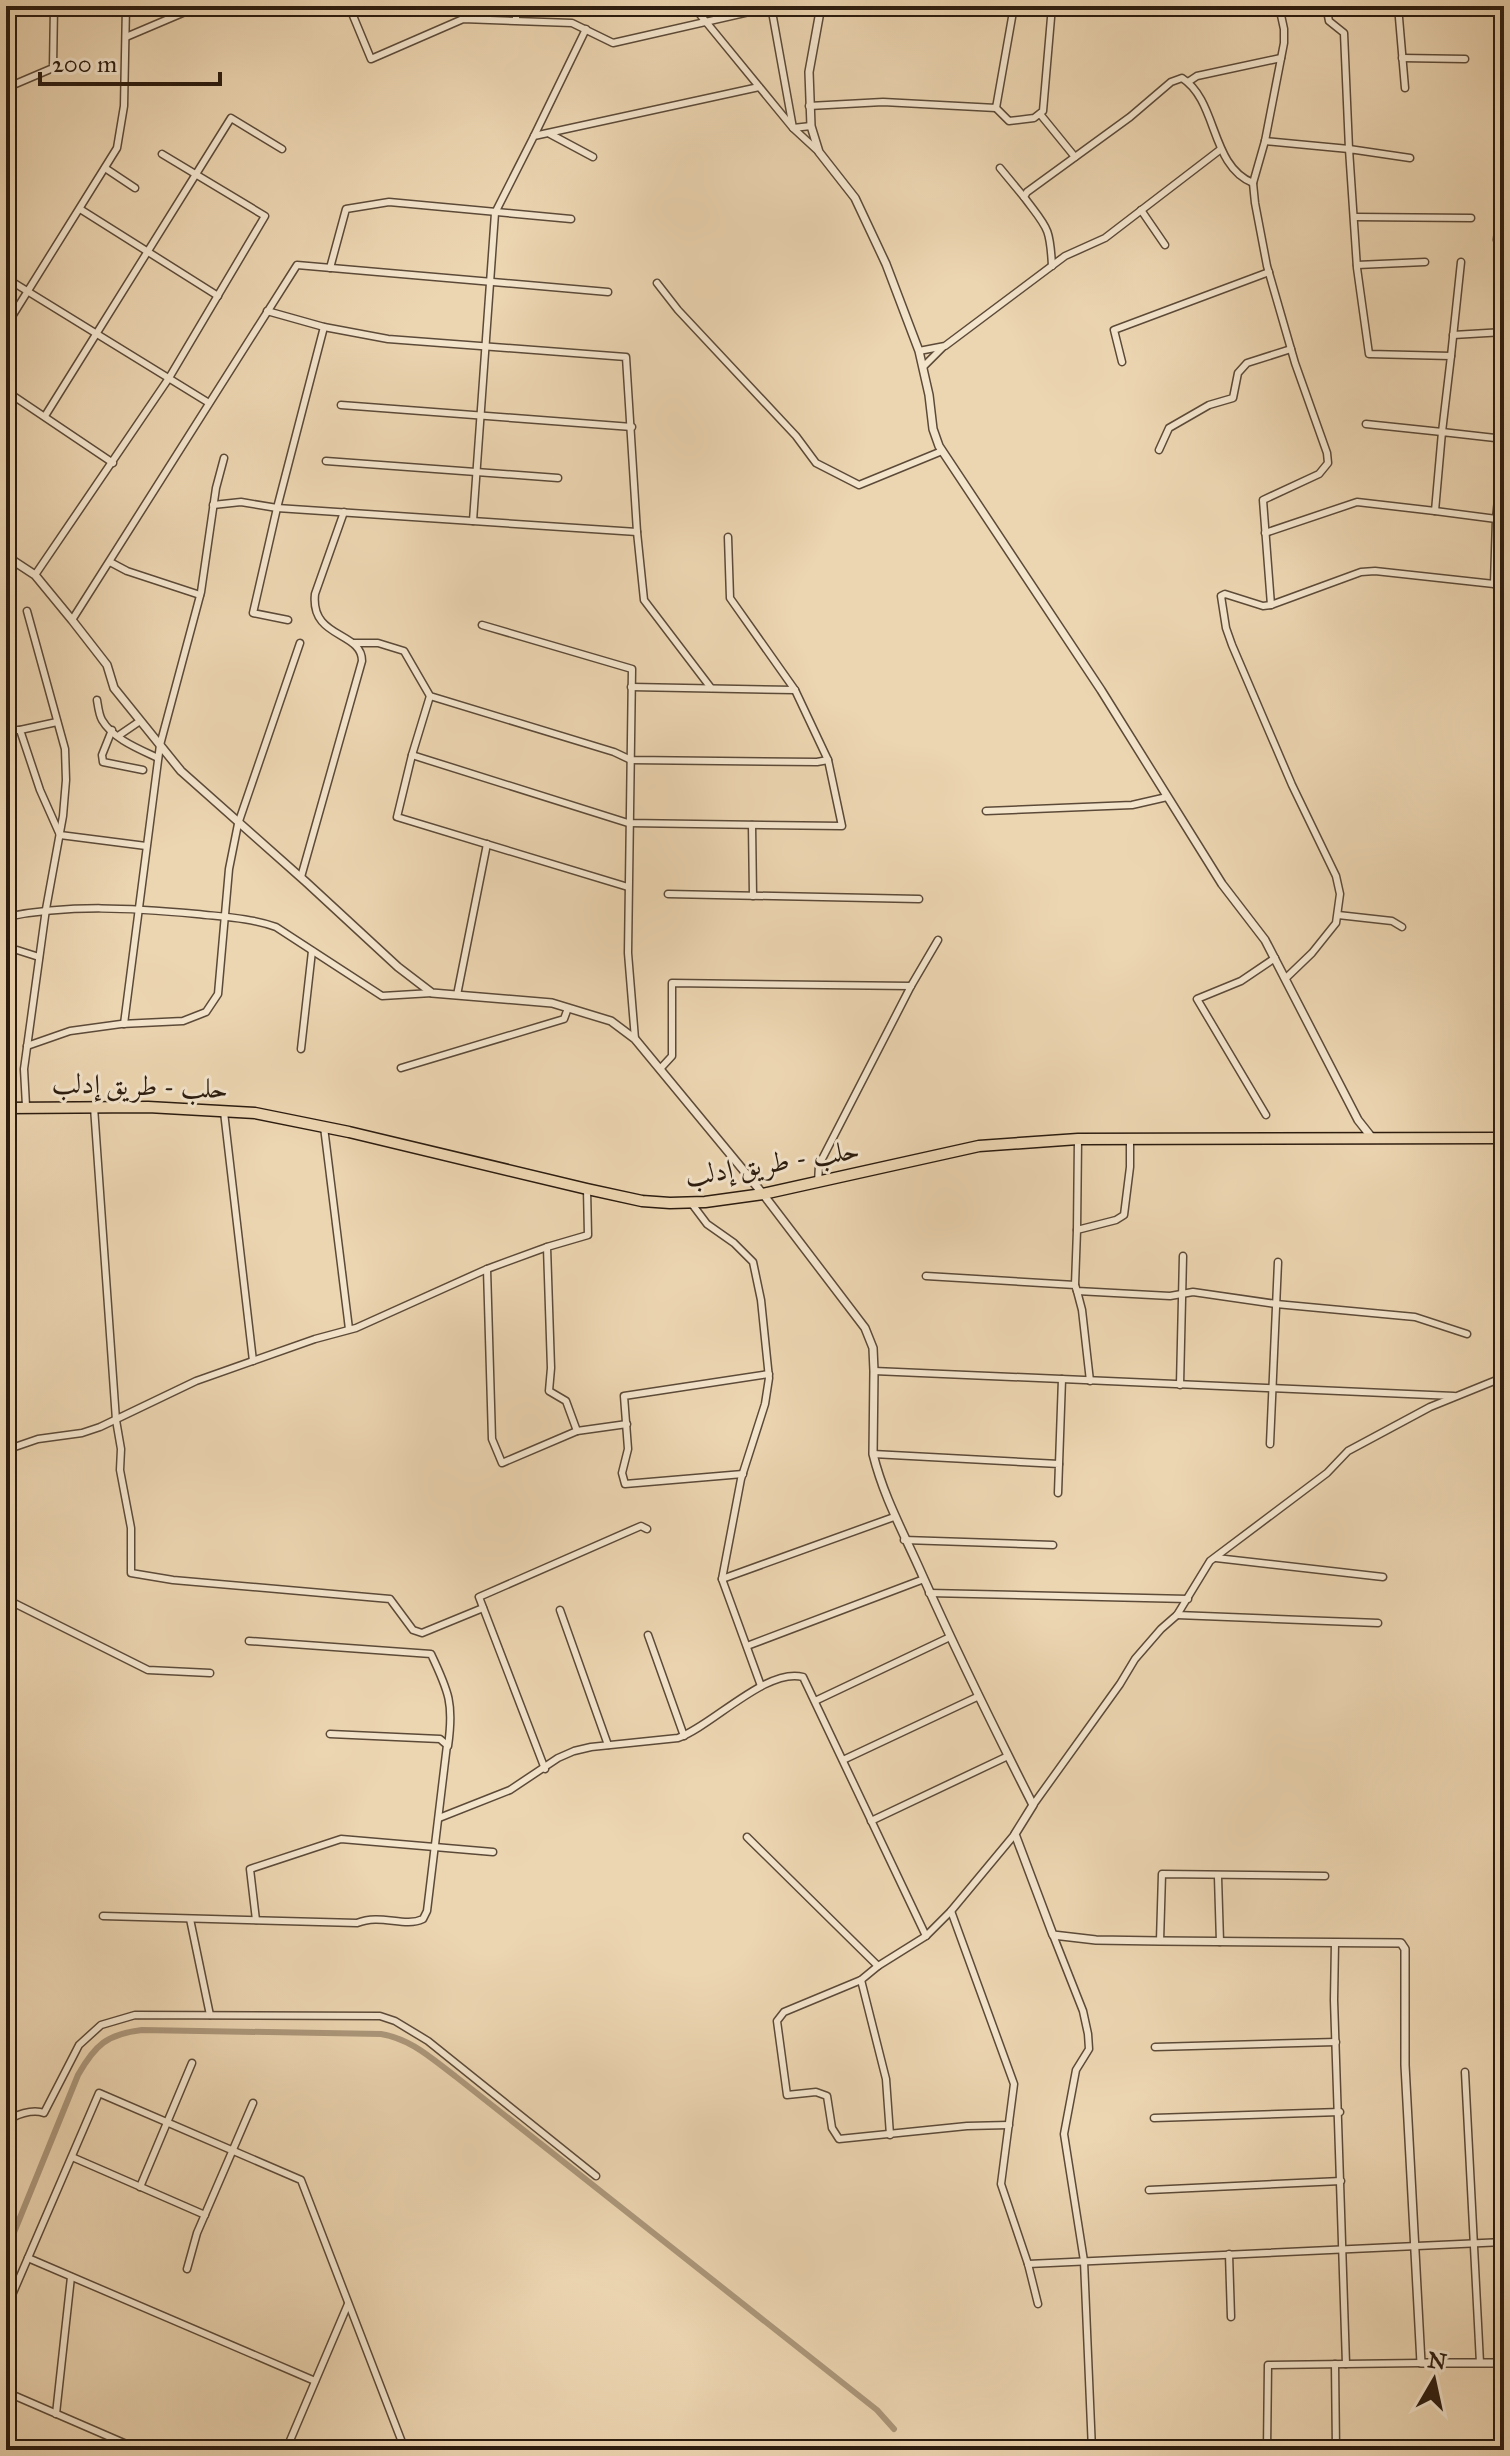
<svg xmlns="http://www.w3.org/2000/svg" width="1510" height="2456" viewBox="0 0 1510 2456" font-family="'IM FELL Great Primer',Amiri,serif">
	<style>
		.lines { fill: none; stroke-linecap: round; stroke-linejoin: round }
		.canal { stroke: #ab967a; stroke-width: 6 }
		.minor-casing { stroke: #5c4a38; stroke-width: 9 }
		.tertiary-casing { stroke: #5c4a38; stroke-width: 10 }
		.trunk-casing { stroke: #2c1c0f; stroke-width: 13 }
		.minor { stroke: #f3e4cc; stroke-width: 6 }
		.tertiary { stroke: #f3e4cc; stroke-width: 7 }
		.trunk { stroke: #ecd5b1; stroke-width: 10 }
		.labels { text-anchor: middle; stroke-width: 6; stroke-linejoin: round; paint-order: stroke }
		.street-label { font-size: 28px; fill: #2c1c0f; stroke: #f3e4cc }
	</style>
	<rect width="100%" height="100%" fill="#ecd5b1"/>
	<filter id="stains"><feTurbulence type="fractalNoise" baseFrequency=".0025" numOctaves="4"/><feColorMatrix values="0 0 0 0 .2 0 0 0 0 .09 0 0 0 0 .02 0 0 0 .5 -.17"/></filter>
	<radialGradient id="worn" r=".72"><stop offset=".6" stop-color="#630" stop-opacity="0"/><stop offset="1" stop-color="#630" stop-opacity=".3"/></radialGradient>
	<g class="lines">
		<path class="canal" d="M6 2252 78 2075C95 2045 107 2034 142 2030L381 2034C411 2039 431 2058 455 2076L877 2410 894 2429"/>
		<g class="minor-casing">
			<g id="minor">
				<path d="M349 6 371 59 463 19 572 23 613 43 771 7"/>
				<path d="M693 6 793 128 811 126"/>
				<path d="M771 6 793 128 819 152"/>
				<path d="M1398 6 1405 88"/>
				<path d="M516 20V6"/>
				<path d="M126 37 199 6"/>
				<path d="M1402 58 1465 59"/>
				<path d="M1188 82 1197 76 1281 58"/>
				<path d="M6 88 53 68 54 6"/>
				<path d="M809 106 883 102 996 108 1014 6"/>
				<path d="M996 108 1009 121 1034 118 1043 111 1052 6"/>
				<path d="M1040 114 1075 157"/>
				<path d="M550 134 593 157"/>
				<path d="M534 136 586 29"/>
				<path d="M1265 141 1349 149 1344 33 1329 21 1326 6"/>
				<path d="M105 168 135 188"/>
				<path d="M1000 168 1024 197"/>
				<path d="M1504 175 1497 240 1504 248"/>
				<path d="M80 209 218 296"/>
				<path d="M1141 210 1165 245"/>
				<path d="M1355 217 1471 218"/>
				<path d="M1357 265 1425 262"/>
				<path d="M1052 266C1050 226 1047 228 1024 197L1027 192 1130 117 1171 82 1182 78C1218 101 1210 166 1253 183"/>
				<path d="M330 268 346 209 389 202 571 219"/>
				<path d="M6 278 209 403"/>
				<path d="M657 283 678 310 796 436 816 463 859 485 942 451"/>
				<path d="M267 311 324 327 388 339 626 357 637 532 644 600 711 688"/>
				<path d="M6 326 117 148 124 106 126 6"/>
				<path d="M1453 335 1504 332"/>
				<path d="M919 351 945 346 1065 256 1105 238 1221 149"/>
				<path d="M1451 356 1461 262"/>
				<path d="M1122 362 1114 330 1269 272"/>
				<path d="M923 367 942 348"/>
				<path d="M6 391 113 463"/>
				<path d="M341 405 632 427"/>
				<path d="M45 416 231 118 282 149"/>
				<path d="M1366 424 1442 432 1451 356 1369 354 1357 268 1349 149 1410 158"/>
				<path d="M1504 441 1496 519 1494 584 1504 585"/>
				<path d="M1159 450 1169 428 1209 405 1233 398 1238 373 1247 363 1291 349"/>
				<path d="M326 461 558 478"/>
				<path d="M213 505 241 502 277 508 637 532"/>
				<path d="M1435 511 1504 520"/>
				<path d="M473 521 495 213 534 136 759 87"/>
				<path d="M1265 533 1357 502 1435 511 1442 432 1504 439"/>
				<path d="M110 562 127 571 200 595"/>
				<path d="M35 575 169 378 265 216 162 154"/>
				<path d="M1271 605 1263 500 1319 474 1328 463 1327 453 1295 363 1267 266 1255 203 1253 183 1265 141 1284 43V29L1279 6"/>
				<path d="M72 620 297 265 608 292"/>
				<path d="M288 620 253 613 277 508 324 327"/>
				<path d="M482 625 632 669 628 953 635 1039"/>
				<path d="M353 643H378L404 651 430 696 614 752 631 760 817 762 828 760"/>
				<path d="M631 687 795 690"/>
				<path d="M97 700C98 706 99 715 102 720 113 739 139 749 158 758"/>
				<path d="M57 722 20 730 40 790 60 835 146 846"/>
				<path d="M6 730H20"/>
				<path d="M112 730 102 755 103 762 143 770"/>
				<path d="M118 736 140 721"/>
				<path d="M412 755 430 696"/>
				<path d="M986 811 1132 805 1167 797"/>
				<path d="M752 825 753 896"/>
				<path d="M301 877 362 661C362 631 310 639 315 594L344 512"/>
				<path d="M628 887 397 817 412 755 628 823 842 826 828 760 795 690 730 598 728 537"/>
				<path d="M668 894 919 899"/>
				<path d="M1338 915 1392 921 1402 927"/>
				<path d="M6 917C70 904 132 908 197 914 224 917 251 918 276 927L382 996 432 993"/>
				<path d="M6 950H17L39 957"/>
				<path d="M1286 978 1312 953 1336 923 1340 894 1336 876 1292 785 1232 645 1226 628 1221 596 1225 594 1263 606 1271 605 1361 572 1375 571 1494 584"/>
				<path d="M457 995 487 844"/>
				<path d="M124 1024 160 745 201 592 216 488 224 458"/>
				<path d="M27 1046 70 1031 121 1024 183 1021 206 1012 218 994 229 869 238 824 300 643"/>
				<path d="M301 1049 312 951"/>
				<path d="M401 1068 564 1019 568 1008"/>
				<path d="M660 1069 672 1056V983L911 986"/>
				<path d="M26 1106 24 1069 46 909 63 816 66 780 65 749 27 611"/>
				<path d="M94 1107 116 1420 121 1449 120 1470 131 1528V1573L173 1580 390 1599 413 1630 422 1633 483 1608"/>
				<path d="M224 1112 253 1361"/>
				<path d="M1266 1115 1197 999 1241 981 1275 958"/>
				<path d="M324 1127 349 1329"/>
				<path d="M818 1183 819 1165 911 986 938 940"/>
				<path d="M692 1204 707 1224 734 1243 753 1262 761 1300 769 1378 765 1404 741 1479 722 1579 761 1686"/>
				<path d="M1077 1230 1078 1139"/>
				<path d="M487 1269 492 1439 502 1463 577 1431 566 1401 549 1391 551 1368 547 1247 588 1235 587 1189"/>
				<path d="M926 1276 1075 1285 1077 1291 1170 1296 1193 1292 1276 1304 1415 1317 1467 1334"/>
				<path d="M1075 1285 1077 1230 1116 1220 1124 1215 1130 1167V1140"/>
				<path d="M1077 1291 1082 1310 1090 1381"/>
				<path d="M874 1371 1454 1396"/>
				<path d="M1180 1385 1183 1256"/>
				<path d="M577 1431 627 1424"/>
				<path d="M1270 1444 1278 1262"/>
				<path d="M6 1450 38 1439 82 1433 100 1427 196 1381 315 1339 356 1328 487 1269 547 1247"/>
				<path d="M873 1454 1059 1464 1058 1493"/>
				<path d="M1059 1464 1062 1379"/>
				<path d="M743 1474 625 1484 622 1473 628 1449 624 1396 769 1374"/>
				<path d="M904 1540 1053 1545"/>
				<path d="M1216 1558 1383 1577"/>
				<path d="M722 1579 894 1517"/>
				<path d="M929 1593 1188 1599"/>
				<path d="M6 1599 148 1670 210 1673"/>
				<path d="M560 1610 608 1745"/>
				<path d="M1177 1615 1378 1623"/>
				<path d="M648 1635 684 1736"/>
				<path d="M249 1641 431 1654C449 1692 454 1704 448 1746"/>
				<path d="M747 1646 924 1579"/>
				<path d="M815 1701 950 1637"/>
				<path d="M843 1760 977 1697"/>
				<path d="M545 1769 479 1597 641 1526 647 1529"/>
				<path d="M1033 1805 1120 1684 1135 1659 1161 1629 1177 1615 1210 1561 1327 1473 1348 1451 1430 1407 1504 1377"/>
				<path d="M439 1818 510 1790 558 1758 574 1751 591 1747 678 1738C712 1726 767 1667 803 1677L926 1936"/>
				<path d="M871 1821 1008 1756"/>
				<path d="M747 1837 878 1966"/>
				<path d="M1218 1877 1220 1942"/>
				<path d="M951 1911 1014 2084 1001 2184 1028 2264 1038 2304"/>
				<path d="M103 1916 357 1923C381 1913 404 1928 423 1919L427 1911 447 1745 440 1739 330 1734"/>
				<path d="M190 1919 210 2015"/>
				<path d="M256 1920 250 1869 341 1839 493 1852"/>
				<path d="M1053 1935 1083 2011 1088 2034 1089 2049 1076 2070 1064 2134 1084 2261 1092 2450"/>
				<path d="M1160 1941 1162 1874 1325 1876"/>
				<path d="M1335 1943 1334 2000 1346 2364"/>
				<path d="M861 1980 886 2079 890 2135"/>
				<path d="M1155 2047 1336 2042"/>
				<path d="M1465 2072 1480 2363"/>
				<path d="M1154 2118 1340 2112"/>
				<path d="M6 2123C14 2114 33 2109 44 2113L79 2045 101 2025 135 2015 380 2016 395 2021 428 2041 596 2176"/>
				<path d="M1009 2125 967 2126 839 2139 832 2128 827 2096 816 2092 787 2095 777 2021 784 2012 861 1980 878 1966 926 1936 951 1911 1015 1834"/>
				<path d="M72 2157 205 2215"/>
				<path d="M140 2187 192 2063"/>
				<path d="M1149 2190 1341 2181"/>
				<path d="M1229 2254 1231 2317"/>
				<path d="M28 2258 315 2381"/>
				<path d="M1028 2264 1504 2242"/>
				<path d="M187 2269 197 2233 253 2103"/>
				<path d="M6 2309 99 2093 301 2180 405 2450"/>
				<path d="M1335 2364 1336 2450"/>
				<path d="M6 2392 140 2450"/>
				<path d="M56 2414 71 2277"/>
				<path d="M286 2450 348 2304"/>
				<path d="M1267 2450 1268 2365 1421 2363"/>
			</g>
		</g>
		<g class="tertiary-casing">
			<g id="tertiary">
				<path d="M821 6 809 72 811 126 819 152 855 198 886 264 919 351 929 395 933 429 939 446 1101 690 1222 884 1265 940 1358 1120 1373 1139"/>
				<path d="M6 556 35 575 72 620 107 665 114 688 181 771 306 882 398 967 432 993 552 1003 611 1021 635 1039 763 1194 865 1328 873 1348 874 1371 873 1454C884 1499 906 1537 924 1579 958 1655 995 1730 1033 1805L1015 1834 1053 1935 1096 1940 1160 1941 1401 1943 1405 1949V2065L1421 2363H1504"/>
			</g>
		</g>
		<g class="trunk-casing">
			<path id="trunk" d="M6 1108 148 1107 255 1113 349 1132 587 1189 642 1201 670 1203 705 1202 763 1194 979 1146 1078 1139 1504 1138"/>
		</g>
		<use href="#minor" class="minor"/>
		<use href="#tertiary" class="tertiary"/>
		<use href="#trunk" class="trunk"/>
	</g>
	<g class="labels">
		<g class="street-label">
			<text transform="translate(140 1085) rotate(2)" y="10">حلب - طريق إدلب</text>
			<text transform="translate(772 1162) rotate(-9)" y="10">حلب - طريق إدلب</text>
		</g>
	</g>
	<rect width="1510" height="2456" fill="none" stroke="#ecd5b1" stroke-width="32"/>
	<rect x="8" y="8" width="1494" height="2440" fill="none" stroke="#2c1c0f" stroke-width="4"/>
	<rect x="16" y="16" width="1478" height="2424" fill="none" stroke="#2c1c0f" stroke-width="2"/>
	<g transform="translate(1434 2380) rotate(9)" stroke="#f3e4cc" stroke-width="6" paint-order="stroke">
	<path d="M0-6L14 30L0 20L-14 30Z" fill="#2c1c0f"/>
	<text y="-12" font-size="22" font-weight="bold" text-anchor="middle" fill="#2c1c0f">N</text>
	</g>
	<path d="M40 72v12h180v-12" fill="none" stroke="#2c1c0f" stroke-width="4"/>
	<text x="52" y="72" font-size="24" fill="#2c1c0f" stroke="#f3e4cc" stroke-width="6" paint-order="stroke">200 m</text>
	<rect width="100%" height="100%" filter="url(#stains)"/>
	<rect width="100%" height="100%" fill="url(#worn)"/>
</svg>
